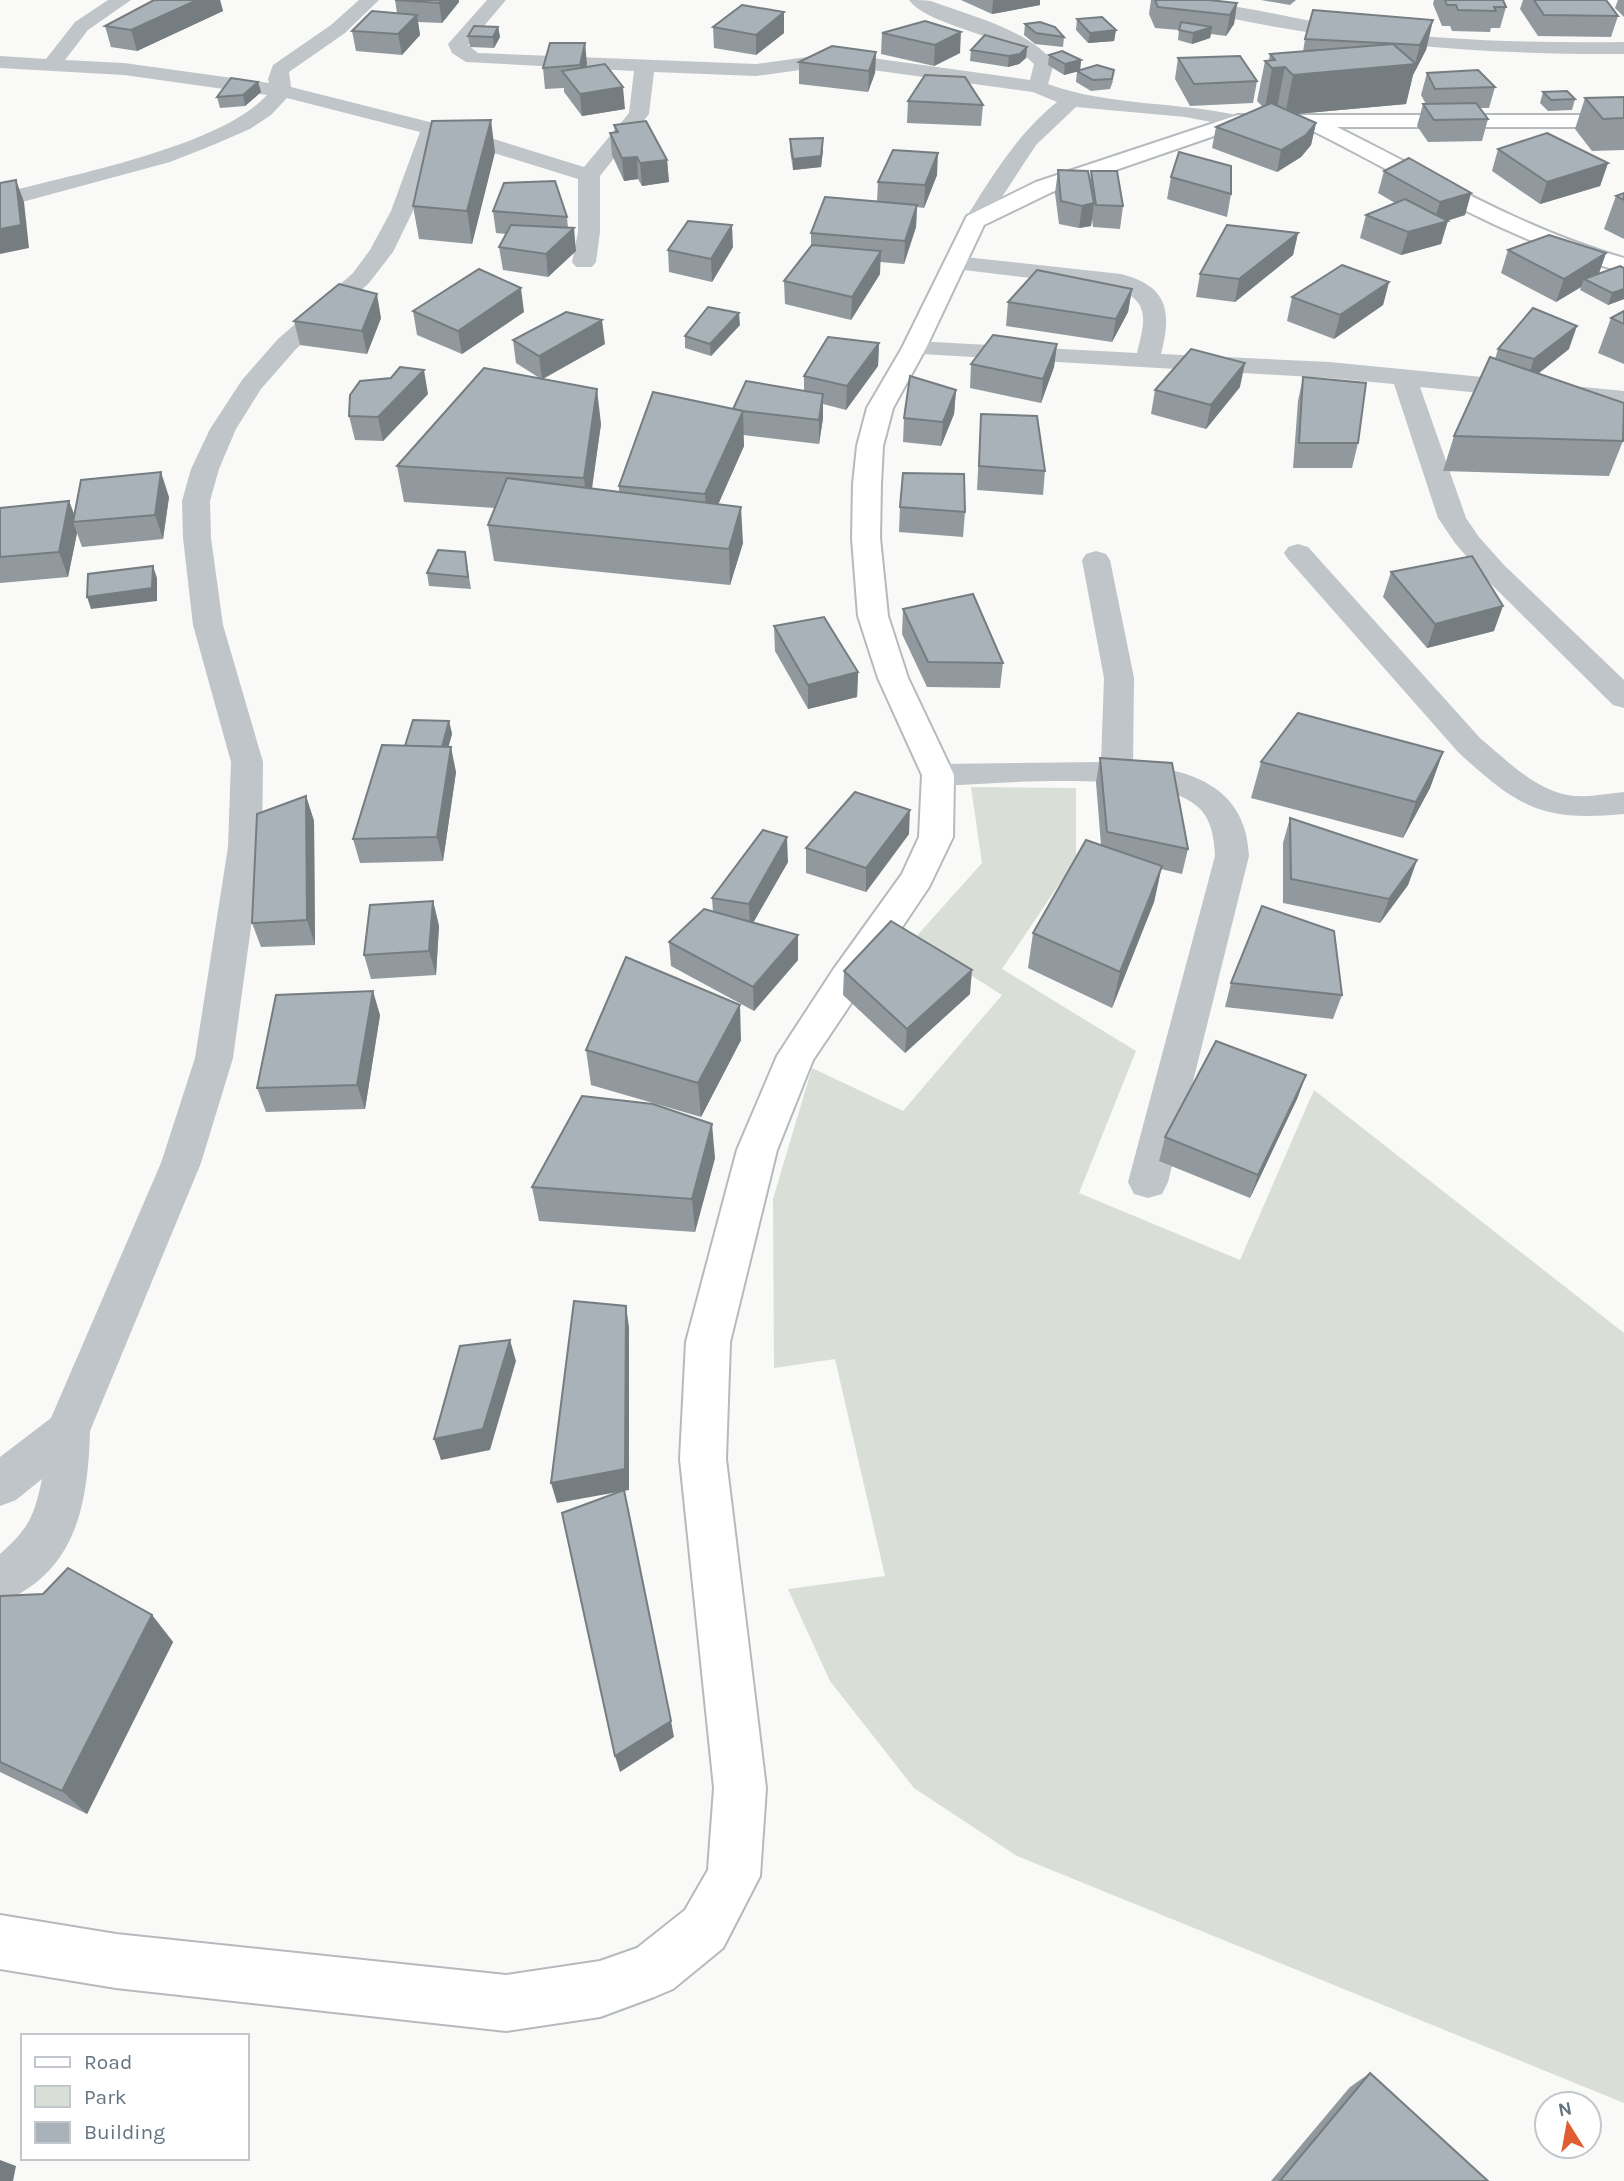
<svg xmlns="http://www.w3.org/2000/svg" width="1624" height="2181" viewBox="0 0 1624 2181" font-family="Karla,sans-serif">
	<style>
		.green { fill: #d9ded6 }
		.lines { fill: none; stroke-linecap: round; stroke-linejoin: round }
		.secondary-casing { stroke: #b5babf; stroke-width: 4 }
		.street { fill: #c0c5c9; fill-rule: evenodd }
		.secondary { fill: #fff; fill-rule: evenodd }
		.wall { fill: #91999e }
		.shaded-wall { fill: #767d81 }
		.building { fill: #a9b2b8; stroke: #767d81; stroke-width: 2 }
	</style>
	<rect width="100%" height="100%" fill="#f9f9f7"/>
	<path class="green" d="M971 787 1076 788V859L1002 969 1136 1051 1079 1193 1240 1260 1314 1090 1624 1333V2103L1017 1856 914 1788 830 1681 788 1589 885 1576 835 1359 774 1368 773 1199 812 1068 903 1111 1002 995 914 939 982 863Z"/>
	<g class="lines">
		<g class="secondary-casing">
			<path id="secondary" d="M1238 115H1624V127H1337C1432 174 1522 229 1624 258V272C1512 244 1415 182 1313 131L1310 127H1240L1052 192 984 225 926 348 893 408 883 446 881 484 880 538 888 616 908 678 954 775 953 837 929 887 813 1060 777 1150 730 1342 726 1459 766 1788 760 1876 723 1948 673 1989 654 1997 600 2017 506 2031 116 1988 0 1969V1915L116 1934 506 1975 600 1961 637 1948 685 1910 708 1870 714 1788 680 1459 686 1342 737 1150 777 1056 833 970 902 874 919 837 922 775 878 678 858 616 852 538 853 484 857 446 867 408 902 348 967 216 1036 182Z"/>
		</g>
		<g class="street">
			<path d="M108 0H131L88 30 65 60 124 63 269 83 268 79 273 65 331 25 359 0H379L345 33 289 72 291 87 481 135 584 167 629 113 634 71 466 62 452 53 448 44 487 0H506L468 45 478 53 756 64 836 53 1030 80 1034 64C1002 32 929 27 909 0 915 0 925 0 931 1 968 15 1030 30 1054 63L1048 84C1110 107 1181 101 1245 117L1248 121 1245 125 1238 127 1185 117 1076 107 1036 145 983 226H967L964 221C991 178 1017 134 1057 102L1033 92 836 65 756 76 654 72 649 114 600 176V232L596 262 592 267H576L572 262 578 232V179L439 136 413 211 393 252 369 283 296 349 261 389 236 429 219 469 210 501 211 538 223 625 263 762 262 847 233 1058 201 1163 90 1431C88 1505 76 1573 0 1603V1554C29 1528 34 1517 42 1479L16 1500 0 1506V1457L51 1418 161 1163 195 1058 228 847 231 762 193 625 183 538 182 501 191 469 210 429 242 380 278 339 353 273 370 250 391 211 420 132 287 98 271 115 250 129 213 145 170 162 0 208V194C70 175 220 147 267 95L124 75 0 68V56L46 59 75 22Z"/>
			<path d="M1164 0C1231 0 1297 21 1363 30 1450 41 1537 43 1624 42V54C1469 55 1317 41 1166 4Z"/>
			<path d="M955 256 1121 274C1168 286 1172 311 1161 354L1329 362 1624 391V407L1420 387 1466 518 1479 537 1504 565 1624 680V708L1613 705 1484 577 1455 543 1438 518 1394 384 1329 378 905 353 902 348 905 343 914 341 1137 353C1145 320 1151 302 1116 288L947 268 943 263 947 258Z"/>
			<path d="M1298 544 1308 547 1480 738C1504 758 1531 786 1563 794 1582 799 1604 794 1624 792V814C1541 822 1518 807 1458 752L1288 559 1284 553 1288 547Z"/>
			<path d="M1096 551 1106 554 1110 560 1134 678 1133 764C1193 770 1246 787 1249 856L1168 1182 1162 1194 1148 1198 1134 1194 1128 1182 1215 856C1214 838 1212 820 1198 807 1154 768 997 784 938 786L926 783 922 775 926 767 938 764 1101 762 1104 678 1082 560 1086 554Z"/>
		</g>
		<use href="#secondary" class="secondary"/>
	</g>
	<g class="wall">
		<path d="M154 0H220L223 11 137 51 111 47 105 26Z"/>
		<path d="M395 0 459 2 442 23 418 22 420 35 402 55 356 51 352 31 397 13Z"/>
		<path d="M961 0H1040V5L992 14Z"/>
		<path d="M1151 0H1209L1237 3 1234 24 1226 36 1211 34 1210 38 1192 44 1178 40 1179 30 1155 28 1149 14Z"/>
		<path d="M1261 0H1296L1290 5Z"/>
		<path d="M1434 0H1503L1506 7 1500 28H1491L1490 32 1452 31 1450 26H1442L1433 4Z"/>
		<path d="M1523 0H1606L1618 16 1611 37 1538 36 1520 9Z"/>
		<path d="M1618 0H1624V17L1615 8Z"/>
		<path d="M1077 19 1116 30 1114 41 1088 43 1076 30Z"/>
		<path d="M1433 20 1426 50 1413 75 1406 104 1296 114 1316 123 1311 145 1301 157 1277 172 1212 148 1216 127 1263 107 1257 101 1265 61 1269 60 1270 54 1303 52 1305 39Z"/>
		<path d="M925 21 960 53 934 66 881 54 882 33Z"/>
		<path d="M1025 24 1064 37 1063 47 1035 44 1024 35Z"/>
		<path d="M498 27 500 37 494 48 470 47 468 36Z"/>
		<path d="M713 27 784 33 756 55 714 48Z"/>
		<path d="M585 43 586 67 625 109 582 116 564 92V88L545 89 543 68Z"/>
		<path d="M1027 47 1026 58 1019 64 1008 67 970 61 971 50Z"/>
		<path d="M876 52 875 73 868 92 799 84V62Z"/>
		<path d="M1049 55 1081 60 1080 70 1097 65 1113 81 1110 89 1091 91 1076 82 1077 71 1064 75 1048 65Z"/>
		<path d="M1178 58 1257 81 1253 103 1190 106 1175 79Z"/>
		<path d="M1427 73 1495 87 1489 108H1480L1488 119 1482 141 1428 142 1417 126 1423 104H1426L1421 95Z"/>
		<path d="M258 82 261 92 245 106 220 108 217 97Z"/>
		<path d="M1543 92 1575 99 1572 110 1548 111 1540 103Z"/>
		<path d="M1624 97V150L1592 151 1575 129 1585 98Z"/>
		<path d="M908 101 983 105 981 126 907 123Z"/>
		<path d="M614 125 667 160 669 182 642 186 638 179 624 181 612 155 610 133H615Z"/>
		<path d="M790 139 823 150 821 167 793 170 790 150Z"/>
		<path d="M1498 149 1608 163 1600 186 1540 204 1492 171Z"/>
		<path d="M495 152 472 244 419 239 413 206Z"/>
		<path d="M1058 170 1090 182 1091 171 1123 206 1120 229 1093 227 1092 219 1091 226 1079 228 1059 224 1055 193Z"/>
		<path d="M1384 171 1471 193 1465 215 1447 221 1441 244 1401 255 1360 238 1366 215 1395 203 1378 193Z"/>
		<path d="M937 175 924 208 917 207 916 227 904 264 880 262V274L851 320 785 304 784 281 811 247V233L877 202 878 182Z"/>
		<path d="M1171 177 1231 194 1227 217 1167 199Z"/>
		<path d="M1624 193V239L1604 229 1616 196Z"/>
		<path d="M493 211 567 217 568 228 576 251 548 277 503 270 499 247 506 234 496 233Z"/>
		<path d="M1298 233 1293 255 1235 302 1196 297 1200 274Z"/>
		<path d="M733 247 712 282 669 272 668 250Z"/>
		<path d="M1508 250 1606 253 1599 273 1624 268V299L1608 305 1580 290 1581 287 1556 302 1501 273Z"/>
		<path d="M1389 282 1383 305 1334 339 1287 321 1292 297Z"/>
		<path d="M1132 289 1128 312 1112 342 1006 326 1008 302Z"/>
		<path d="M413 311 524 312 462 354 417 335Z"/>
		<path d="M1624 311V364L1598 353 1611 318Z"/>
		<path d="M381 318 367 354 300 345 294 321Z"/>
		<path d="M740 325 711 356 685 348V336Z"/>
		<path d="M513 340 605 344 543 379 601 424 592 489 619 492V486L733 409 804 391V376L879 343 878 366 846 410 823 404V418L819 444 743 435 744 446 718 504 743 543 730 585 494 561 488 525 495 508 404 502 397 466 541 379 516 363Z"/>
		<path d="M1057 344 1054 367 1041 403 970 388 971 364Z"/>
		<path d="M1498 349H1569L1538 374 1623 441 1609 476 1443 471 1454 436 1495 359Z"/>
		<path d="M1303 377 1358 443 1352 468H1293L1298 401Z"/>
		<path d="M1240 387 1206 429 1151 414 1155 390Z"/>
		<path d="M956 390 954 414 941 446 903 442 904 418Z"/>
		<path d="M428 394 383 441 355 440 349 416Z"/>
		<path d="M981 414 1045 471 1043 495 977 490Z"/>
		<path d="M169 497 163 539 82 547 77 533 68 577 0 583V508L69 501 74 514Z"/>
		<path d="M900 507 965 512 963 537 899 532Z"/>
		<path d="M465 552 471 589 429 586 427 573Z"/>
		<path d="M1391 572 1494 631 1427 648 1383 597Z"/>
		<path d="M903 609 1003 663 1000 688 927 687 902 634Z"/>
		<path d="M774 626 858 672 857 697 808 709 775 651Z"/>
		<path d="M449 721 452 734 448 747 456 772 443 861 360 863 353 839 405 746Z"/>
		<path d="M1443 752 1430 788 1403 838 1251 798 1261 762Z"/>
		<path d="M1100 758 1188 849 1182 874 1161 869 1154 902 1112 1008 1028 968 1033 933 1101 845 1096 782Z"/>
		<path d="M306 796 314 821 315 945 261 947 252 923Z"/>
		<path d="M1290 818 1417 860 1408 885 1380 923 1283 903V843Z"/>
		<path d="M909 834 866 892 806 873V848Z"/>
		<path d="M788 862 753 923 798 935V960L754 1011 671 966 669 942 713 912 712 898Z"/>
		<path d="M433 901 439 926 436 975 371 979 364 955Z"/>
		<path d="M844 971 970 994 905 1053 843 995Z"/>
		<path d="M1231 983 1342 995 1333 1019 1225 1007Z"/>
		<path d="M380 1015 365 1109 266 1112 257 1088Z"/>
		<path d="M741 1040 701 1117 591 1085 586 1050Z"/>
		<path d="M1306 1075 1297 1099 1250 1198 1159 1161 1165 1137Z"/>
		<path d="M715 1158 695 1232 539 1221 532 1187Z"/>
		<path d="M0 1596 152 1615 173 1642 87 1814 0 1772Z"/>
		<path d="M1370 2073 1488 2181H1271L1350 2087Z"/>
	</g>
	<g class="shaded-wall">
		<path d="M197 0H220L223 11 137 51 131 30Z"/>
		<path d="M441 0H459V2L442 23 439 3Z"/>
		<path d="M993 0H1040V5L992 14Z"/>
		<path d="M1237 3 1234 24 1226 36 1230 15Z"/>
		<path d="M784 12V33L756 55V35Z"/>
		<path d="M417 15 420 35 402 55 398 34Z"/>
		<path d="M1433 20 1426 50 1413 75 1406 104 1285 115 1293 75 1415 64 1420 45Z"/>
		<path d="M498 27 500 37 494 48 493 37Z"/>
		<path d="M1212 27 1210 38 1192 44 1193 33Z"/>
		<path d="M1116 30 1114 41 1088 43 1090 33Z"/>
		<path d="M961 32 960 53 934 66 935 45Z"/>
		<path d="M585 43 587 64 582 86 580 65Z"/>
		<path d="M1027 47 1026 58 1019 64 1008 67 1009 56Z"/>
		<path d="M876 52 875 73 868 92 869 71Z"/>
		<path d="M1081 60 1080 71 1064 75 1065 64Z"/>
		<path d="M1285 67 1277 107 1265 108 1272 68Z"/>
		<path d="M258 82 261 92 245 106 243 95Z"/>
		<path d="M623 87 625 109 582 116 580 94Z"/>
		<path d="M491 120 495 152 472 244 467 211Z"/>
		<path d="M1316 123 1311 145 1301 157 1277 172 1281 150Z"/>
		<path d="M823 138V150L821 167 793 170V159Z"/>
		<path d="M938 153 937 175 924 208 925 185Z"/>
		<path d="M637 157 638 179 624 181 622 158Z"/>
		<path d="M667 160 669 182 642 186 640 163Z"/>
		<path d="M1608 163 1600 186 1540 204 1547 182Z"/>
		<path d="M16 180 24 202 29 248 0 254V229Z"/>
		<path d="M1471 193 1465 215 1433 225 1440 202Z"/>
		<path d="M1094 203 1091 226 1079 228 1082 206Z"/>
		<path d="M917 205 916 227 904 264 905 241Z"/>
		<path d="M1448 221 1441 244 1401 255 1408 232Z"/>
		<path d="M732 225 733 247 712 282 711 259Z"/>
		<path d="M574 228 576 251 548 277 546 254Z"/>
		<path d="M1298 233 1293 255 1235 302 1239 279Z"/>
		<path d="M881 251 880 274 851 320 852 297Z"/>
		<path d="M1606 253 1598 276 1584 279 1581 287 1556 302 1564 279Z"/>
		<path d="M1389 282 1383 305 1334 339 1340 315Z"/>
		<path d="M521 288 524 312 462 354 458 331Z"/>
		<path d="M1132 289 1128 312 1112 342 1116 319Z"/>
		<path d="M1624 289V299L1608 305 1612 293Z"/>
		<path d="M377 294 381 318 367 354 362 331Z"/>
		<path d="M739 313 740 325 711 356 710 344Z"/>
		<path d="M602 320 605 344 542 379 539 356Z"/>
		<path d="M1577 326 1569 349 1526 383 1534 359Z"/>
		<path d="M879 343 878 366 846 410 847 386Z"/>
		<path d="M1057 344 1054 367 1041 403 1043 379Z"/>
		<path d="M1245 363 1240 387 1206 429 1211 405Z"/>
		<path d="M424 370 428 394 383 441 378 417Z"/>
		<path d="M597 389 601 424 588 514 584 478Z"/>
		<path d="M956 390 954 414 941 446 943 422Z"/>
		<path d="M823 394V418L819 444V420Z"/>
		<path d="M743 411 744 446 707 530 705 494Z"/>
		<path d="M161 472 169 497 163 539 155 515Z"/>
		<path d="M69 501 77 522H73L77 533 68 577 59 552Z"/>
		<path d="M741 507 743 543 730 585 729 549Z"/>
		<path d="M153 566 157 578V601L91 609 87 597Z"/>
		<path d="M1503 606 1494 631 1427 648 1435 624Z"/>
		<path d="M858 672 857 697 808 709V685Z"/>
		<path d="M449 721 452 734 445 760 442 747Z"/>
		<path d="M451 747 456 772 443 861 437 837Z"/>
		<path d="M1443 752 1430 788 1403 838 1416 802Z"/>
		<path d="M306 796 314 821 315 945 307 920Z"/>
		<path d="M910 810 909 834 866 892V868Z"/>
		<path d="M787 837 788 862 750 928 749 904Z"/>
		<path d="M1417 860 1408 885 1380 923 1389 899Z"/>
		<path d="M1162 866 1154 902 1112 1008 1120 972Z"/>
		<path d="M433 901 439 926 436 975 429 951Z"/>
		<path d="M798 935V960L754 1011 753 987Z"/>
		<path d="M972 970 970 994 905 1053 907 1029Z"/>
		<path d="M373 991 380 1015 365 1109 357 1085Z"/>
		<path d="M740 1005 741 1040 701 1117 698 1083Z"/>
		<path d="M1306 1075 1297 1099 1250 1198 1258 1175Z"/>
		<path d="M712 1124 715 1158 695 1232 692 1199Z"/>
		<path d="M626 1306 629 1327V1490L557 1503 551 1483Z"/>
		<path d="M510 1340 516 1361 490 1450 441 1460 434 1439Z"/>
		<path d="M152 1615 173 1642 87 1814 62 1791Z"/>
		<path d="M671 1721 674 1737 620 1772 615 1756Z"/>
		<path d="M0 2160 16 2166 13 2181H0Z"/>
	</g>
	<g class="building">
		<path d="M154 0H197L131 30 105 26Z"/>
		<path d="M395 0H441L439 3Z"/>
		<path d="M1155 0H1209L1237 3 1230 15 1158 7Z"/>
		<path d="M1445 0H1503L1506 7H1494L1496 11 1458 10 1456 5H1447Z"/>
		<path d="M1534 0H1606L1618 16 1544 15Z"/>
		<path d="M742 5 784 12 756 35 713 27Z"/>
		<path d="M1313 10 1433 20 1420 45 1305 39Z"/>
		<path d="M372 11 417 15 398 34 352 31Z"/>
		<path d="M1102 17 1116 30 1090 33 1077 19Z"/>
		<path d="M925 21 961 32 935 45 882 33Z"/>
		<path d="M1040 22 1055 27 1064 37 1036 33 1025 24Z"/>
		<path d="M1181 22 1212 27 1193 33 1179 30Z"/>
		<path d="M474 26 498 27 493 37 468 36Z"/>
		<path d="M985 35 1027 47 1020 54 1009 56 971 50Z"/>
		<path d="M550 43H585L580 65 543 68Z"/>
		<path d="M1393 44 1416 64 1293 75 1285 67 1272 68 1265 61 1275 60 1270 54Z"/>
		<path d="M832 46 876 52 869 71 799 62Z"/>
		<path d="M1062 51 1081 60 1065 64 1049 55Z"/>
		<path d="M1240 56 1257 81 1194 84 1178 58Z"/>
		<path d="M605 64 623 87 580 94 562 71Z"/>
		<path d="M1097 65 1114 70 1112 79 1093 80 1077 71Z"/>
		<path d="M1478 70 1495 87 1435 89 1427 73Z"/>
		<path d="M925 75 965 77 983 105 908 101Z"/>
		<path d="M231 78 258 82 243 95 217 97Z"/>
		<path d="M1567 91 1575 99 1551 100 1543 92Z"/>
		<path d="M1624 97V118L1603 119 1585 98Z"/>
		<path d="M1271 103 1316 123 1306 135 1281 150 1216 127Z"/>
		<path d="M1476 103 1488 119 1434 120 1423 104Z"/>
		<path d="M491 120 467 211 413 206 432 121Z"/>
		<path d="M646 121 667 160 640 163 637 157 622 158 610 133 618 132 614 125Z"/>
		<path d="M1547 133 1608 163 1547 182 1498 149Z"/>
		<path d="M823 138 821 156 793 159 790 139Z"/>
		<path d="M893 150 938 153 925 185 878 182Z"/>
		<path d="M1179 152 1231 166V194L1171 177Z"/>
		<path d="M1409 158 1471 193 1440 202 1384 171Z"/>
		<path d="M1058 170 1088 171 1094 203 1082 206 1061 201Z"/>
		<path d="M1091 171H1117L1123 206 1096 205Z"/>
		<path d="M16 180 21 225 0 229V183Z"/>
		<path d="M555 181 567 217 493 211 504 183Z"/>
		<path d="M1624 193V200L1616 196Z"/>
		<path d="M825 197 917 205 905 241 811 233Z"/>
		<path d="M1405 199 1448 221 1408 232 1366 215Z"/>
		<path d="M688 221 732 225 711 259 668 250Z"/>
		<path d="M511 225 574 228 546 254 499 247Z"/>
		<path d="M1227 225 1298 233 1239 279 1200 274Z"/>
		<path d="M1549 235 1606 253 1564 279 1508 250Z"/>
		<path d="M812 245 881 251 852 297 784 281Z"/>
		<path d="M1342 265 1389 282 1340 315 1292 297Z"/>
		<path d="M1620 266 1624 268V289L1612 293 1584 279Z"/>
		<path d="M479 269 521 288 458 331 413 311Z"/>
		<path d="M1037 270 1132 289 1116 319 1008 302Z"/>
		<path d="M339 284 377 294 362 331 294 321Z"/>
		<path d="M708 307 739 313 710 344 685 336Z"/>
		<path d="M1533 308 1577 326 1534 359 1498 349Z"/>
		<path d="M1624 311V324L1611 318Z"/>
		<path d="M566 312 602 320 539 356 513 340Z"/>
		<path d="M993 335 1057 344 1043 379 971 364Z"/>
		<path d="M828 337 879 343 847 386 804 376Z"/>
		<path d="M1191 349 1245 363 1211 405 1155 390Z"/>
		<path d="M1490 357 1624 403 1623 441 1454 436Z"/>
		<path d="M400 367 424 370 378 417 349 416 350 395 360 381 391 378Z"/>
		<path d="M484 368 597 389 584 478 397 466Z"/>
		<path d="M910 376 956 390 943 422 904 418Z"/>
		<path d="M1303 377 1366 383 1358 443H1299Z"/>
		<path d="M746 381 823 394 819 420 742 411 733 409Z"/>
		<path d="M653 392 743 411 705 494 619 486Z"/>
		<path d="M981 414 1037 416 1045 471 979 466Z"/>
		<path d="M161 472 155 515 73 522 81 480Z"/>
		<path d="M903 473 964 474 965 512 900 507Z"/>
		<path d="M507 478 741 507 729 549 488 525Z"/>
		<path d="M69 501 59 552 0 557V508Z"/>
		<path d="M438 550 465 552 468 577 427 573Z"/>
		<path d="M1472 556 1503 606 1435 624 1391 572Z"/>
		<path d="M153 566 152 588 87 597 88 574Z"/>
		<path d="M973 594 1003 663 928 662 903 609Z"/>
		<path d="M824 617 858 672 808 685 774 626Z"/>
		<path d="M1298 713 1443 752 1416 802 1261 762Z"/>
		<path d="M413 720 449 721 442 747 405 746Z"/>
		<path d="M382 745 451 747 437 837 353 839Z"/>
		<path d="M1100 758 1172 763 1188 849 1107 832Z"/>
		<path d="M855 792 910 810 866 868 806 848Z"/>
		<path d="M306 796 307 920 252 923 257 814Z"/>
		<path d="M1290 818 1417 860 1389 899 1291 879Z"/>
		<path d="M763 830 787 837 749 904 712 898Z"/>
		<path d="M1086 840 1162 866 1120 972 1033 933Z"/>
		<path d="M433 901 429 951 364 955 370 905Z"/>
		<path d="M1262 906 1334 931 1342 995 1231 983Z"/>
		<path d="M704 909 798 935 753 987 669 942Z"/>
		<path d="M891 921 972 970 907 1029 844 971Z"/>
		<path d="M626 957 740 1005 698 1083 586 1050Z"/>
		<path d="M373 991 357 1085 257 1088 276 995Z"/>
		<path d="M1216 1041 1306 1075 1258 1175 1165 1137Z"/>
		<path d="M582 1096 653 1104 712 1124 692 1199 532 1187Z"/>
		<path d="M574 1301 626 1306 625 1469 551 1483Z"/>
		<path d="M510 1340 483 1429 434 1439 460 1346Z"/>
		<path d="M624 1490 671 1721 615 1756 562 1513Z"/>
		<path d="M68 1568 152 1615 62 1791 0 1762V1596L43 1594Z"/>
		<path d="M1370 2073 1488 2181H1280Z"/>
	</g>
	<rect x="21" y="2034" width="228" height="126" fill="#ffffff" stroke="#c1c7cd" stroke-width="2"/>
	<rect x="35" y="2057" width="35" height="10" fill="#ffffff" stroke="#c1c7cd" stroke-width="2"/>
	<text x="84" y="2069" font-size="21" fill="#657481">Road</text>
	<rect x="35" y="2086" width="35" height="21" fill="#d9ded6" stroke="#c1c7cd" stroke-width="2"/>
	<text x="84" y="2104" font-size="21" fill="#657481">Park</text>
	<rect x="35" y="2122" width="35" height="21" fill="#a9b2b8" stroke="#c1c7cd" stroke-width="2"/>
	<text x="84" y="2139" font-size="21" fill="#657481">Building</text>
	<g transform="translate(1568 2125) rotate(349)"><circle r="33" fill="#ffffff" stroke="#c1c7cd" stroke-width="2"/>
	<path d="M0-5L12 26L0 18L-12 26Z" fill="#df5d30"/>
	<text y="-10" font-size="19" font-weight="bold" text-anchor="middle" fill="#657481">N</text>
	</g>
</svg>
